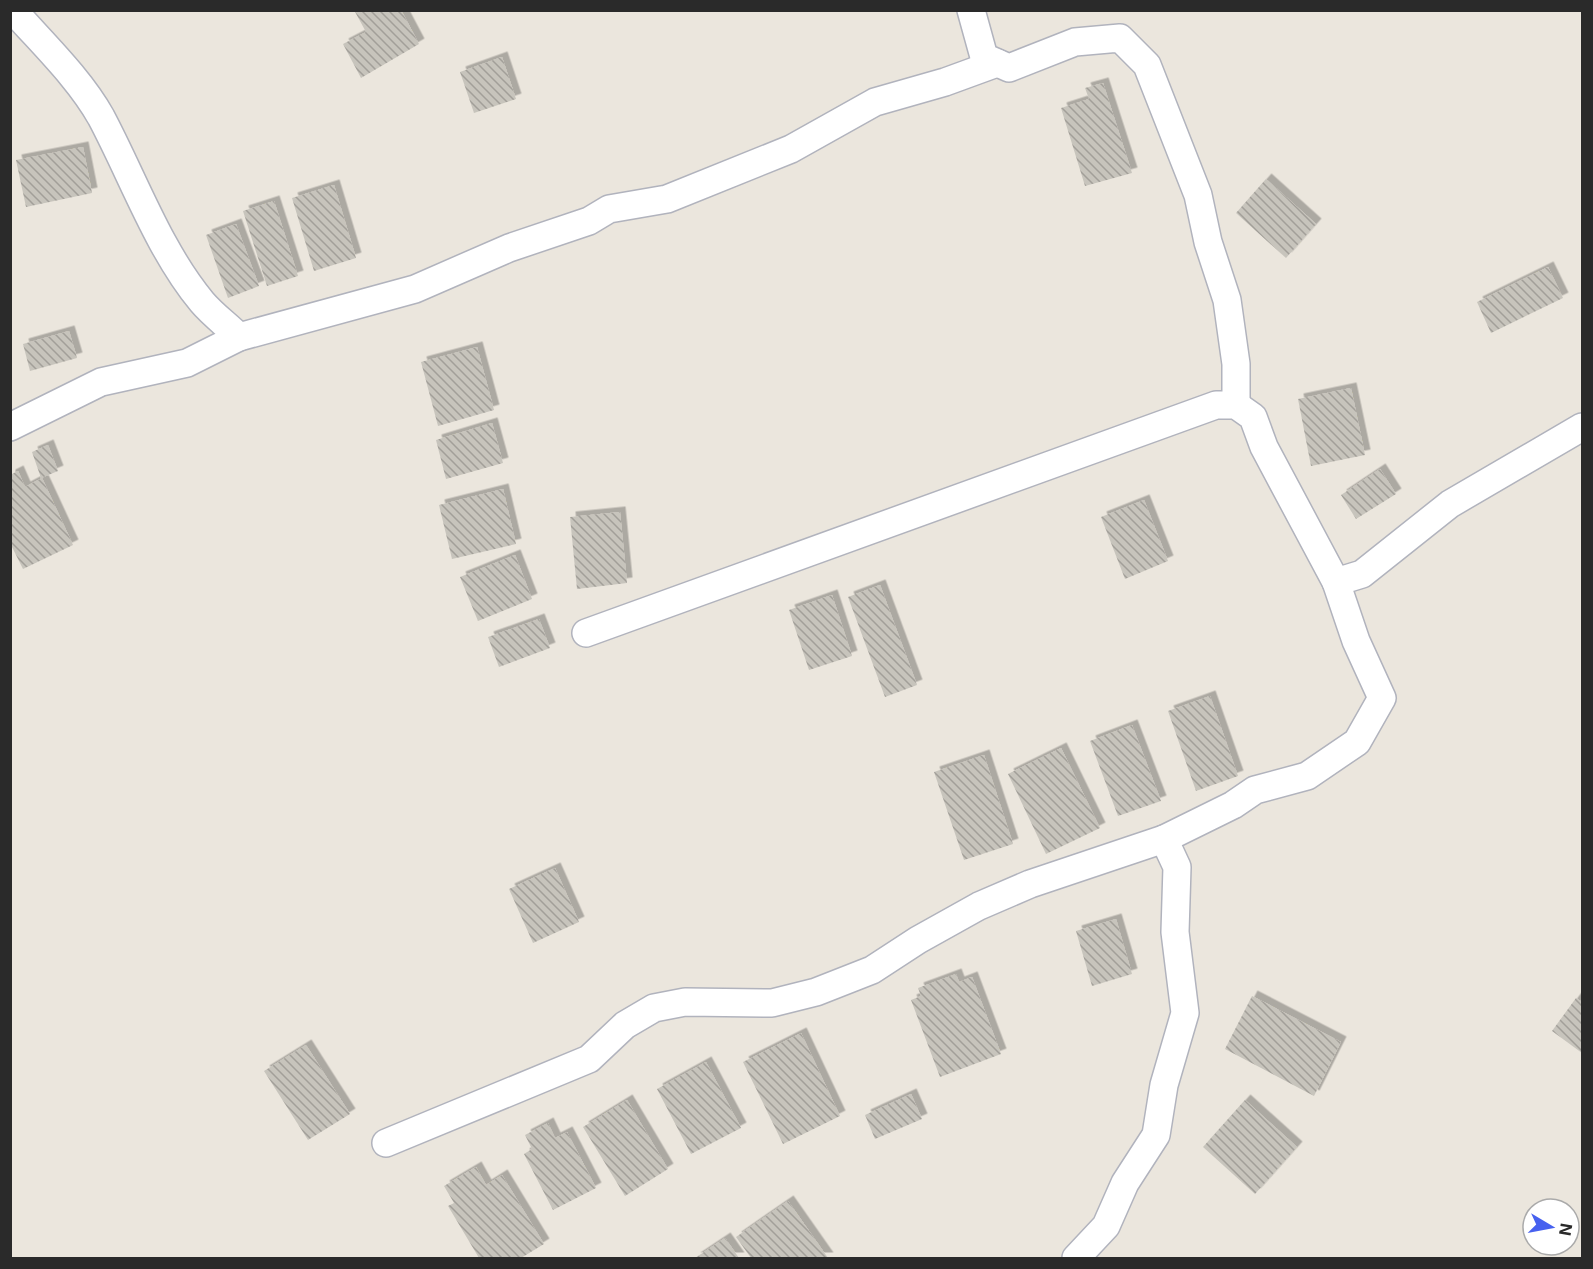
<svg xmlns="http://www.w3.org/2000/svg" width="1593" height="1269" viewBox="0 0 1593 1269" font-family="Inter,sans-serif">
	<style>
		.building { fill: url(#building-back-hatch); filter: url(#shadow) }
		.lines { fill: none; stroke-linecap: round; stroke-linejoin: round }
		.minor-casing { stroke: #b1b3bd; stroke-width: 30 }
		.minor { stroke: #fff; stroke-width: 27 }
	</style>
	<defs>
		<pattern id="building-back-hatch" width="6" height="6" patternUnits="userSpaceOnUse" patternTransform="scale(1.5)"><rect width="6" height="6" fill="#c7c4bc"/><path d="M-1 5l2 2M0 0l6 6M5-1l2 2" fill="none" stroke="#a29f99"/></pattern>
		<filter id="shadow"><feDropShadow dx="5.5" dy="-5.5" stdDeviation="0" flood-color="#0004"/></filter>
	</defs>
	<rect width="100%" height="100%" fill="#ebe6dd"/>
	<g class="building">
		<path d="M354 10H401L419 44 361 78 343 44 366 32Z"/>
		<path d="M502 57 516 99 474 113 460 72Z"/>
		<path d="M1103 83 1132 173 1085 186 1061 108 1089 99 1085 88Z"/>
		<path d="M83 147 92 193 26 207 16 160Z"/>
		<path d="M1266 179 1316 224 1286 258 1236 213Z"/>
		<path d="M334 185 356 258 314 271 292 198Z"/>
		<path d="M274 201 298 276 267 286 243 211Z"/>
		<path d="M236 224 259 286 228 298 206 235Z"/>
		<path d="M1548 267 1563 298 1491 333 1477 302Z"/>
		<path d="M69 331 77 358 30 371 23 344Z"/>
		<path d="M477 347 494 410 438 426 421 362Z"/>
		<path d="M1351 388 1365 455 1311 466 1298 399Z"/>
		<path d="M492 423 503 463 446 479 436 440Z"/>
		<path d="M48 445 58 471 41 478 32 452Z"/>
		<path d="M1380 469 1396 494 1356 519 1341 495Z"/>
		<path d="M18 471 25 487 42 478 73 545 23 569 10 543V475Z"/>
		<path d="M503 489 516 544 452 559 439 505Z"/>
		<path d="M1144 500 1168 561 1125 579 1101 517Z"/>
		<path d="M620 512 627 583 577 589 570 517Z"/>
		<path d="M515 555 532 599 478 621 460 577Z"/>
		<path d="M880 585 917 685 885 697 848 597Z"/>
		<path d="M832 595 852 656 809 670 789 610Z"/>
		<path d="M539 619 550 648 499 667 488 637Z"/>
		<path d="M1210 696 1238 776 1196 791 1168 711Z"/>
		<path d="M1132 725 1161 801 1118 816 1090 741Z"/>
		<path d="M1061 748 1100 828 1046 854 1008 774Z"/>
		<path d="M984 755 1013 844 964 860 934 772Z"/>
		<path d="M555 868 579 922 533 943 509 889Z"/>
		<path d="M1116 919 1132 974 1092 986 1076 931Z"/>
		<path d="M956 974 959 982 972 977 1001 1054 940 1077 911 1000 921 996 918 988Z"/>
		<path d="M1252 996 1341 1042 1314 1096 1225 1049Z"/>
		<path d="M1576 998 1582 1002V1053L1552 1031Z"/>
		<path d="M801 1033 840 1116 783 1144 743 1062Z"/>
		<path d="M306 1045 350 1114 308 1140 264 1071Z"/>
		<path d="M706 1062 741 1128 691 1154 657 1089Z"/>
		<path d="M911 1094 922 1119 875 1139 865 1115Z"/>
		<path d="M627 1100 668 1169 625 1196 583 1127Z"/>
		<path d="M1245 1100 1297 1147 1255 1194 1203 1147Z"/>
		<path d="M548 1123 555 1138 567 1132 596 1188 553 1210 524 1154 532 1149 525 1135Z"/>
		<path d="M476 1167 486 1185 502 1175 544 1244 521 1258H479L448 1206 454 1203 444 1186Z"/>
		<path d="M788 1201 828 1258H751L736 1237Z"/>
		<path d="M725 1238 739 1258H695Z"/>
	</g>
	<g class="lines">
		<g class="minor-casing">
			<g id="minor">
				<path d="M13 10C43 44 79 78 101 117 133 177 158 249 202 302 213 315 227 325 239 337L415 289 509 248 589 221 609 209 667 199 791 149 875 102 945 82 997 63"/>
				<path d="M971 10 984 57 1009 68 1075 42 1120 38 1147 65 1198 195 1208 242 1227 300 1236 364V405"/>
				<path d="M10 427 101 382 187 363 239 337"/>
				<path d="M586 633 1216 405H1236L1253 417 1264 447 1336 582"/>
				<path d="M386 1143 589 1059 625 1025 654 1008 685 1002 772 1003 816 992 872 970 918 940 979 906 1030 884 1164 839"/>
				<path d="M1076 1258 1106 1226 1125 1183 1156 1135 1164 1085 1185 1013 1175 932 1177 867 1164 839 1233 805 1255 790 1307 776 1357 742 1382 698 1356 641 1336 582 1362 574 1450 504 1582 427"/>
			</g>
		</g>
		<use href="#minor" class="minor"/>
	</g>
	<rect width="1593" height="1269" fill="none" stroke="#2a2a2a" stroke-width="24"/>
	<g transform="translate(1551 1227) rotate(100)"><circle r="28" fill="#ffffff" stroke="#aaaaaa" stroke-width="1.5"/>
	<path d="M0-4.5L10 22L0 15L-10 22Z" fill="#4761ef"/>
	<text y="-9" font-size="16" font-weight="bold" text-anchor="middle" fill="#2a2a2a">N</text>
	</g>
</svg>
